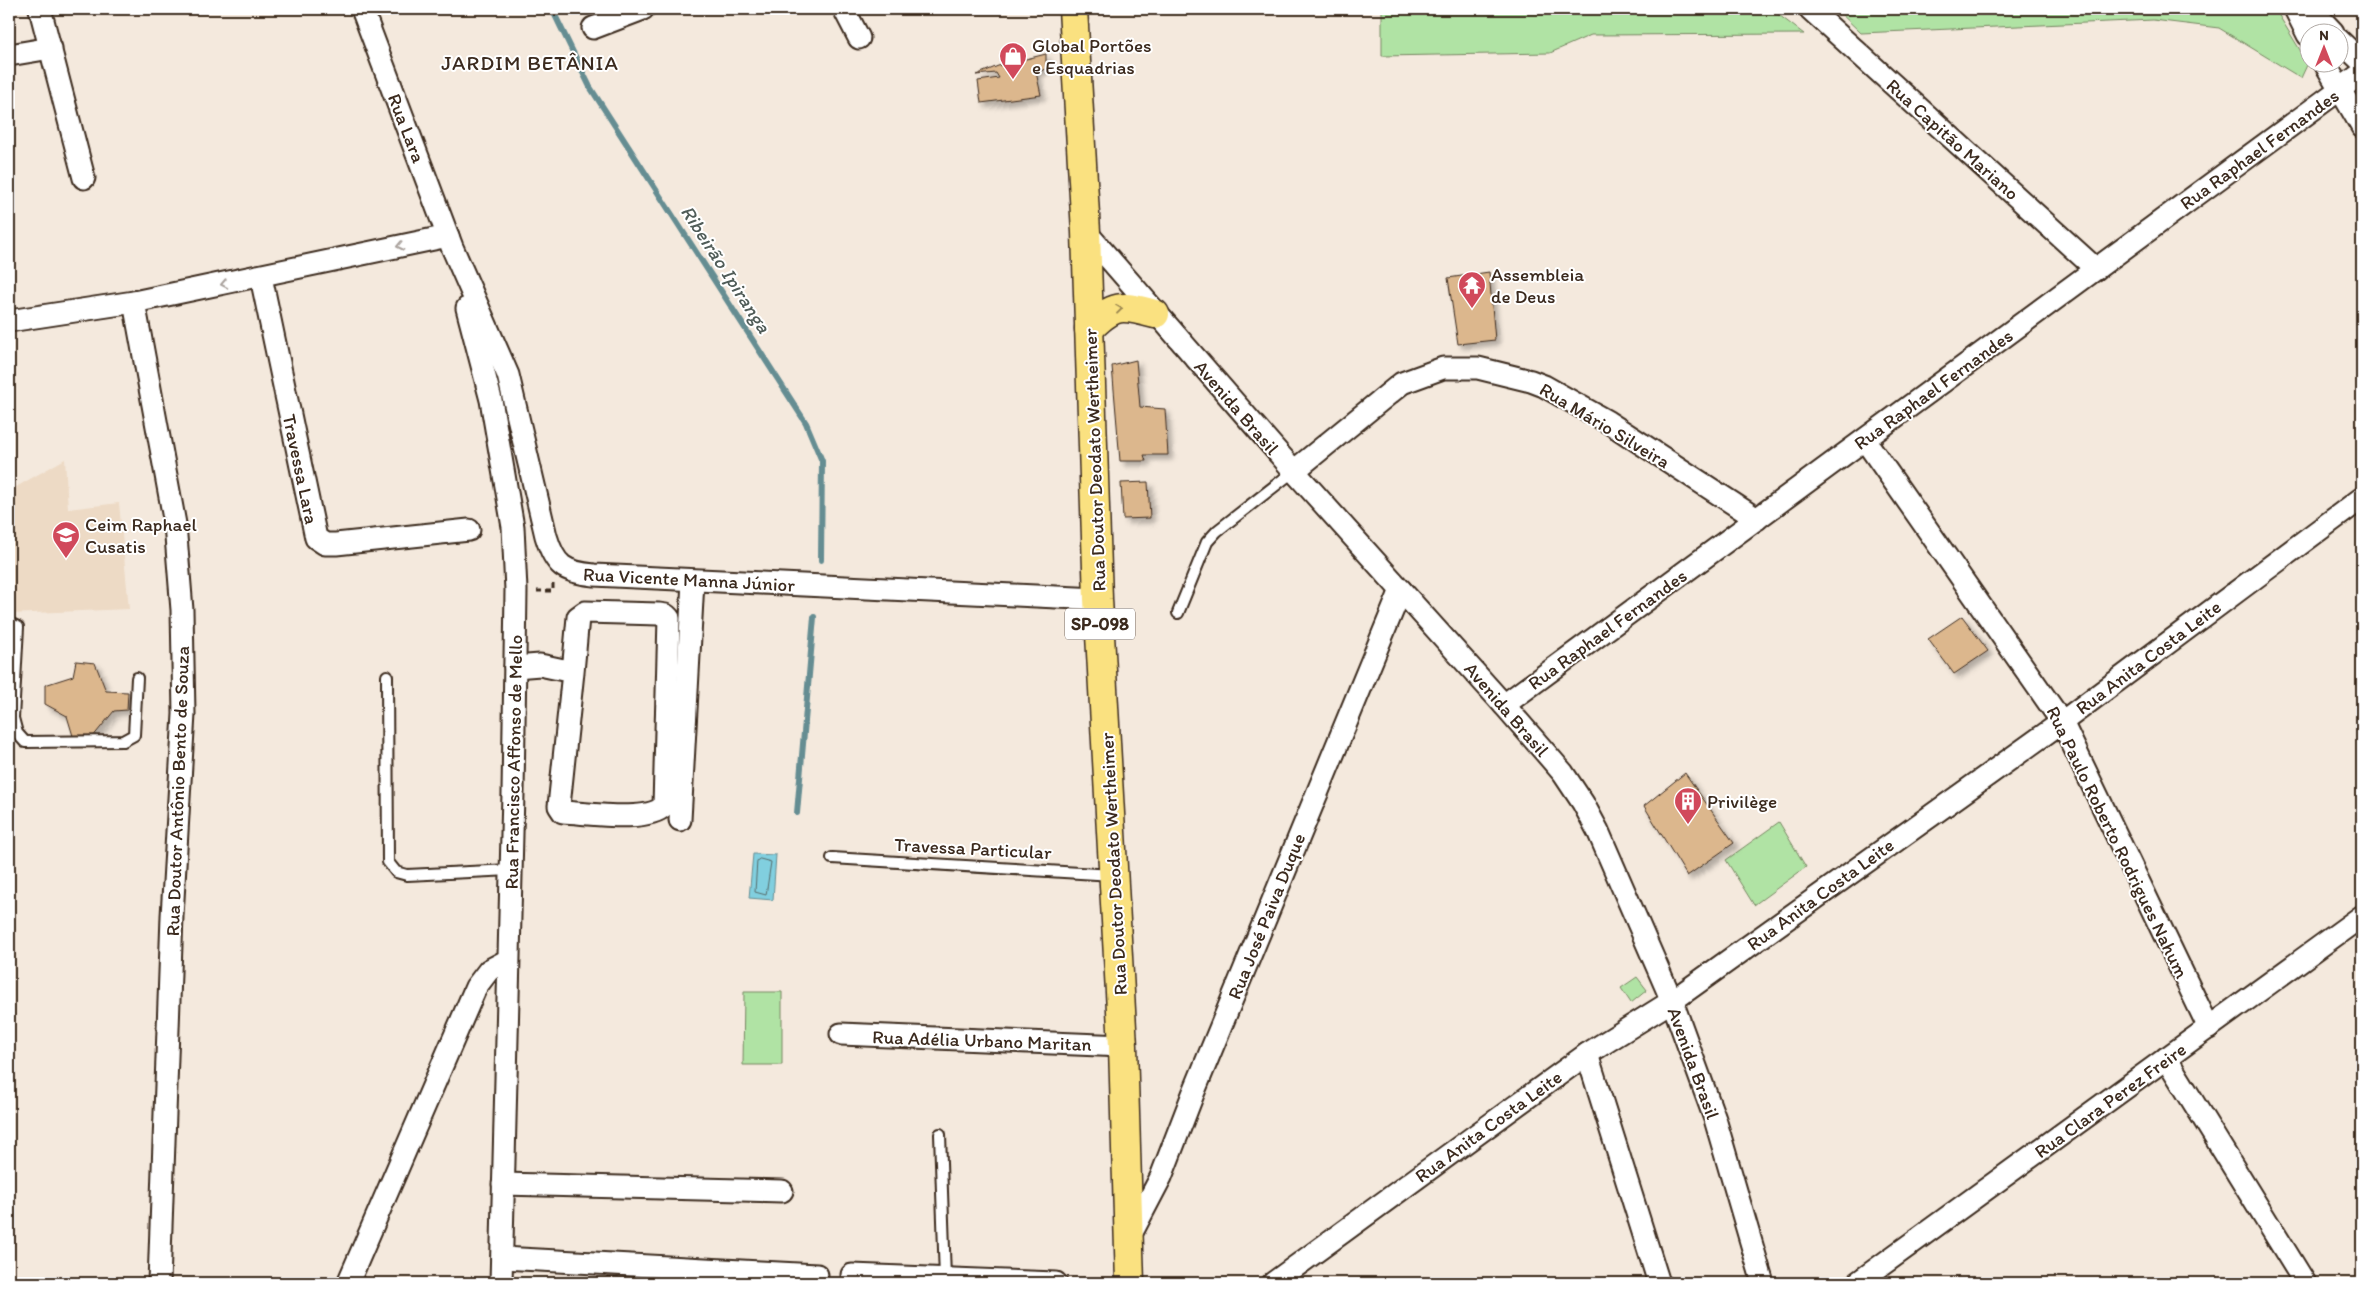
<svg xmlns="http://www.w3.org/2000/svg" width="2371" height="1292" viewBox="0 0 2371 1292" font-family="Itim,sans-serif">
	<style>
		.built { fill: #eddac5 }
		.green { fill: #b0e3a4; stroke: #768661 }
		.water { fill: #81cfdf; stroke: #658d92 }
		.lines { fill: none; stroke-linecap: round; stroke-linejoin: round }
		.shore { stroke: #576c6b; stroke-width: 1 }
		.stream { stroke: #658d92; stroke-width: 6 }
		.building { fill: #dcb78d; stroke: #3b2a1e; filter: url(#shadow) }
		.service-casing { stroke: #3b2a1e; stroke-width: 14 }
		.minor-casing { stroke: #3b2a1e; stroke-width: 25 }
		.primary-casing { stroke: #3b2a1e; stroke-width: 31 }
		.path { stroke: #3b2a1e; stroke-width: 3; stroke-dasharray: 5 4; stroke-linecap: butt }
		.service { stroke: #fff; stroke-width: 10 }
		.minor { stroke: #fff; stroke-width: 21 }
		.primary { stroke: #fae180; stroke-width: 28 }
		.oneway { stroke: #a79f9a }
		.oneway2 { stroke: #9a864f }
		.labels { text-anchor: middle; stroke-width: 4; stroke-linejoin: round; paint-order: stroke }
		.shield { fill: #fff; stroke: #766a62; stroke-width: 1 }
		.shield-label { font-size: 18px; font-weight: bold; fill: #3b2a1e }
		.poi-label { font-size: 19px; fill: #3b2a1e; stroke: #fff; text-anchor: start }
		.street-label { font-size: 19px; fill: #3b2a1e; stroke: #fff }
		.water-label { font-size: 20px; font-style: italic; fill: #505c58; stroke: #fff }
		.quarter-label { font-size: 21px; letter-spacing: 1px; fill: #3b2a1e; stroke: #fff }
	</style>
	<defs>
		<filter id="shadow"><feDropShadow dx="4.5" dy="4.5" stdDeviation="2.5" flood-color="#0004"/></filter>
	</defs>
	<rect width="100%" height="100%" fill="#f4e9dd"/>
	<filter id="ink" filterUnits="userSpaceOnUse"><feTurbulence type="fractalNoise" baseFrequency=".02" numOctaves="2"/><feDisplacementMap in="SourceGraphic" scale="10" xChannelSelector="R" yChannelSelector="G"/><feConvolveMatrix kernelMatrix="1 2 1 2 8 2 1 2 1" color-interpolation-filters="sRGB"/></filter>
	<g filter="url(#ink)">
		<path class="built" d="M65 459 68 509 119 503 129 609 9 614V491Z"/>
		<g class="green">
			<path d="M1382 9H1771L1804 34 1591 35 1550 53 1382 56Z"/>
			<path d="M1836 9H2275L2308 63 2301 78 2219 28 2153 20 1861 33Z"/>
			<path d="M1779 822 1806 867 1754 905 1726 860Z"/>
			<path d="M1637 977 1647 990 1631 1003 1621 988Z"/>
			<path d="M744 992H782V1065H743Z"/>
		</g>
		<path class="water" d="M753 854 776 855 773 900 749 898Z"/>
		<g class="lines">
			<path class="shore" d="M760 859 771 862 766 895 755 892 757 861Z"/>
			<g class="stream">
				<path d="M552 9 590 87 806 423 822 461 821 560"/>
				<path d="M797 813 814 617"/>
			</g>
		</g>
		<g class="building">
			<path d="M1046 54V69L1036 72 1041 95 981 103 978 81 999 78 996 73 976 75 998 66Z"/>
			<path d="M1489 272 1495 340 1458 344 1448 278Z"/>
			<path d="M1136 360 1140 407 1165 409 1168 455H1144L1146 461H1120L1112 366Z"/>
			<path d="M1148 482 1150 518 1123 519 1121 483Z"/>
			<path d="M1962 616 1988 651 1954 674 1928 639Z"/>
			<path d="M76 661 95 663 106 691 128 692 127 710 114 711 92 738 73 736 67 716 45 704V685L73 676Z"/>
			<path d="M1685 773 1734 843 1687 876 1644 806Z"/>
		</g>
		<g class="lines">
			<g class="service-casing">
				<g id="service">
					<path d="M1178 613 1207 542 1217 531 1294 471"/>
					<path d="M9 623 18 627 13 718 17 733 25 742 123 741 134 735 137 678"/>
					<path d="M387 676 388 862 396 872 407 875 511 870"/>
					<path d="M832 858 1113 875"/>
					<path d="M940 1134 945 1278"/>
				</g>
			</g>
			<g class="minor-casing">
				<g id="minor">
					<path d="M40 9 84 178"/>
					<path d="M362 9 452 247 508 375 546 536C555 566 564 572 594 575L1098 599"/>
					<path d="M844 9 859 38"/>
					<path d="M1810 9 2096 269"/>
					<path d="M2295 9 2308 35"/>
					<path d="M2311 9 2333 32"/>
					<path d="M593 28 643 9"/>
					<path d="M2338 39 2362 62"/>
					<path d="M9 55 51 48"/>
					<path d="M2324 62 2362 127"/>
					<path d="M1086 232 1294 471 1504 705 1563 773 1583 803 1598 831 1672 1001 1715 1119 1763 1283"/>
					<path d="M261 277 316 538 325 544H336L469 530"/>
					<path d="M134 302 175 524 182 610 184 714 172 916 159 1283"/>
					<path d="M467 308 491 400 513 527 516 590 513 793 501 1283"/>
					<path d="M9 321 134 302 448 236"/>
					<path d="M1865 440 2062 722 2209 1028"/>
					<path d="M1294 471 1402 383 1443 368H1478L1531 381 1544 386 1608 422 1757 519"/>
					<path d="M515 667 540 665 573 672 578 617 585 612 659 614 666 615 669 618 664 806C647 823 588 813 563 812L559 806 573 672"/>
					<path d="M1504 705 2362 73"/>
					<path d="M680 820 693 581"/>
					<path d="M841 1034 1123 1046"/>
					<path d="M1587 1054 1659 1283"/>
					<path d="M2166 1058 2305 1283"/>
					<path d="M503 1184 782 1191"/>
					<path d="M1128 1240 1161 1177 1193 1094 1401 590"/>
					<path d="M502 1258 817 1275"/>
					<path d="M852 1275 1056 1283"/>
					<path d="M348 1283 476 987 489 970 508 960"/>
					<path d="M1273 1283 1587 1054 1672 1001 2062 722 2362 498"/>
					<path d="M1857 1283 2362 916"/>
				</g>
			</g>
			<g class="primary-casing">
				<g id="primary">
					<path d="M1073 9 1086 232 1098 599 1123 1046 1130 1283"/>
					<path d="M1089 329C1115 303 1121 305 1155 314"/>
				</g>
			</g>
			<path class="path" d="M537 591H553V583"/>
			<use href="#service" class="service"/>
			<use href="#minor" class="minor"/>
			<use href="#primary" class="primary"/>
		</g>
		<defs><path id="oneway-chevron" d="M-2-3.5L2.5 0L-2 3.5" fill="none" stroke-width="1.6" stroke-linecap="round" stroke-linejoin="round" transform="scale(1.25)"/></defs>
		<g class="oneway">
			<use href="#oneway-chevron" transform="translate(400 246) rotate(168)"/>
			<use href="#oneway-chevron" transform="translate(224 284) rotate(169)"/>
		</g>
		<use class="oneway2" href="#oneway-chevron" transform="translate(1119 309) rotate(-7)"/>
	</g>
	<defs>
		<g id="shop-pin" transform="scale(1.4375)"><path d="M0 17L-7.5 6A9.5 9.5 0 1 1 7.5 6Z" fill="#d1495b" stroke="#fff"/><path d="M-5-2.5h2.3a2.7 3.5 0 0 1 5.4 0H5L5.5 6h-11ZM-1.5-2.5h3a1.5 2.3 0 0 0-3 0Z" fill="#fff"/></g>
		<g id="temple-pin" transform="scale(1.4375)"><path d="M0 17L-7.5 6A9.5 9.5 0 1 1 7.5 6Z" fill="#d1495b" stroke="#fff"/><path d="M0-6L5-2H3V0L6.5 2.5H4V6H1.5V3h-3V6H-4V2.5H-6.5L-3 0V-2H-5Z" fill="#fff"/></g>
		<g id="school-pin" transform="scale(1.4375)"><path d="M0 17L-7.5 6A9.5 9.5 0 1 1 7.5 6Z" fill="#d1495b" stroke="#fff"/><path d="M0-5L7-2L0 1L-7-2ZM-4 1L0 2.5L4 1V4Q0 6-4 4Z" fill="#fff"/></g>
		<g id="building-pin" transform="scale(1.4375)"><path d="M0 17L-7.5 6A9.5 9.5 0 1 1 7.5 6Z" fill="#d1495b" stroke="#fff"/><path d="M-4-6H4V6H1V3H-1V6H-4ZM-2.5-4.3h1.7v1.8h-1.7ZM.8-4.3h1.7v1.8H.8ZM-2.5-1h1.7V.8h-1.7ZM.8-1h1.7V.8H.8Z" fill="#fff"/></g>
	</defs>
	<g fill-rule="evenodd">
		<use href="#shop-pin" x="1013" y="56"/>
		<use href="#temple-pin" x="1472" y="285"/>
		<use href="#school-pin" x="66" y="535"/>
		<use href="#building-pin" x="1688" y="801"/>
	</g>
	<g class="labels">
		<rect class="shield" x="1065" y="608.5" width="70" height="31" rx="4"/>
		<g class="shield-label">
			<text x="1100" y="630">SP-098</text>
		</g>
		<g class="poi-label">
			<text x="1032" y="52">Global Portões<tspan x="1032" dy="22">e Esquadrias</tspan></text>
			<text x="1491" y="281">Assembleia<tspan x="1491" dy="22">de Deus</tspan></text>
			<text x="85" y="531">Ceim Raphael<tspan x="85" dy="22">Cusatis</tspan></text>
			<text x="1707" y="808">Privilège</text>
		</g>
		<g class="street-label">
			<text transform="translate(407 128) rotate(69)" y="7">Rua Lara</text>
			<text transform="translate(1953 139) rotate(42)" y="7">Rua Capitão Mariano</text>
			<text transform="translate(2259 149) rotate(-36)" y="7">Rua Raphael Fernandes</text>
			<text transform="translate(1933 389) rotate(-36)" y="7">Rua Raphael Fernandes</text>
			<text transform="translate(1237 407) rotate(49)" y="7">Avenida Brasil</text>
			<text transform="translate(1605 425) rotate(31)" y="7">Rua Mário Silveira</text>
			<text transform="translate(1094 460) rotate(-92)" y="7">Rua Doutor Deodato Wertheimer</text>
			<text transform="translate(301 469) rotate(78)" y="7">Travessa Lara</text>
			<text transform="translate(689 579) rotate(3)" y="7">Rua Vicente Manna Júnior</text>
			<text transform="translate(1607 629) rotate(-36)" y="7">Rua Raphael Fernandes</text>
			<text transform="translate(2148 657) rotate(-37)" y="7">Rua Anita Costa Leite</text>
			<text transform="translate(1507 709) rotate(49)" y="7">Avenida Brasil</text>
			<text transform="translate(513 762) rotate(-89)" y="7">Rua Francisco Affonso de Mello</text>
			<text transform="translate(177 791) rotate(-88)" y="7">Rua Doutor Antônio Bento de Souza</text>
			<text transform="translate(2118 842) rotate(64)" y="7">Rua Paulo Roberto Rodrigues Nahum</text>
			<text transform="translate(973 848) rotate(3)" y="7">Travessa Particular</text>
			<text transform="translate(1113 864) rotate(-93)" y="7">Rua Doutor Deodato Wertheimer</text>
			<text transform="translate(1820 894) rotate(-36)" y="7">Rua Anita Costa Leite</text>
			<text transform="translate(1266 916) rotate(-68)" y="7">Rua José Paiva Duque</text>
			<text transform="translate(982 1040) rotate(2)" y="7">Rua Adélia Urbano Maritan</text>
			<text transform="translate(1694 1063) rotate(70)" y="7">Avenida Brasil</text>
			<text transform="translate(2110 1100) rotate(-36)" y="7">Rua Clara Perez Freire</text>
			<text transform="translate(1488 1126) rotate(-36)" y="7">Rua Anita Costa Leite</text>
		</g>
		<g class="water-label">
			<text transform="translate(726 269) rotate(57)" y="7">Ribeirão Ipiranga</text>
		</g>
		<g class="quarter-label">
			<text x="530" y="70">JARDIM BETÂNIA</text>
		</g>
	</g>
	<rect width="2371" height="1292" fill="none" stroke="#fff" stroke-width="30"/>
	<rect x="15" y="15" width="2341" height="1262" fill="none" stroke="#3b2a1e" stroke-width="2" filter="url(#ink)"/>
	<g transform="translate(2324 48)"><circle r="24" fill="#ffffff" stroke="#b1aaa5"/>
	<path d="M0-4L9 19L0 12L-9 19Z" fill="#d1495b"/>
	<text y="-8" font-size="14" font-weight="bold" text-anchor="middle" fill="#3b2a1e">N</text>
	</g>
</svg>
